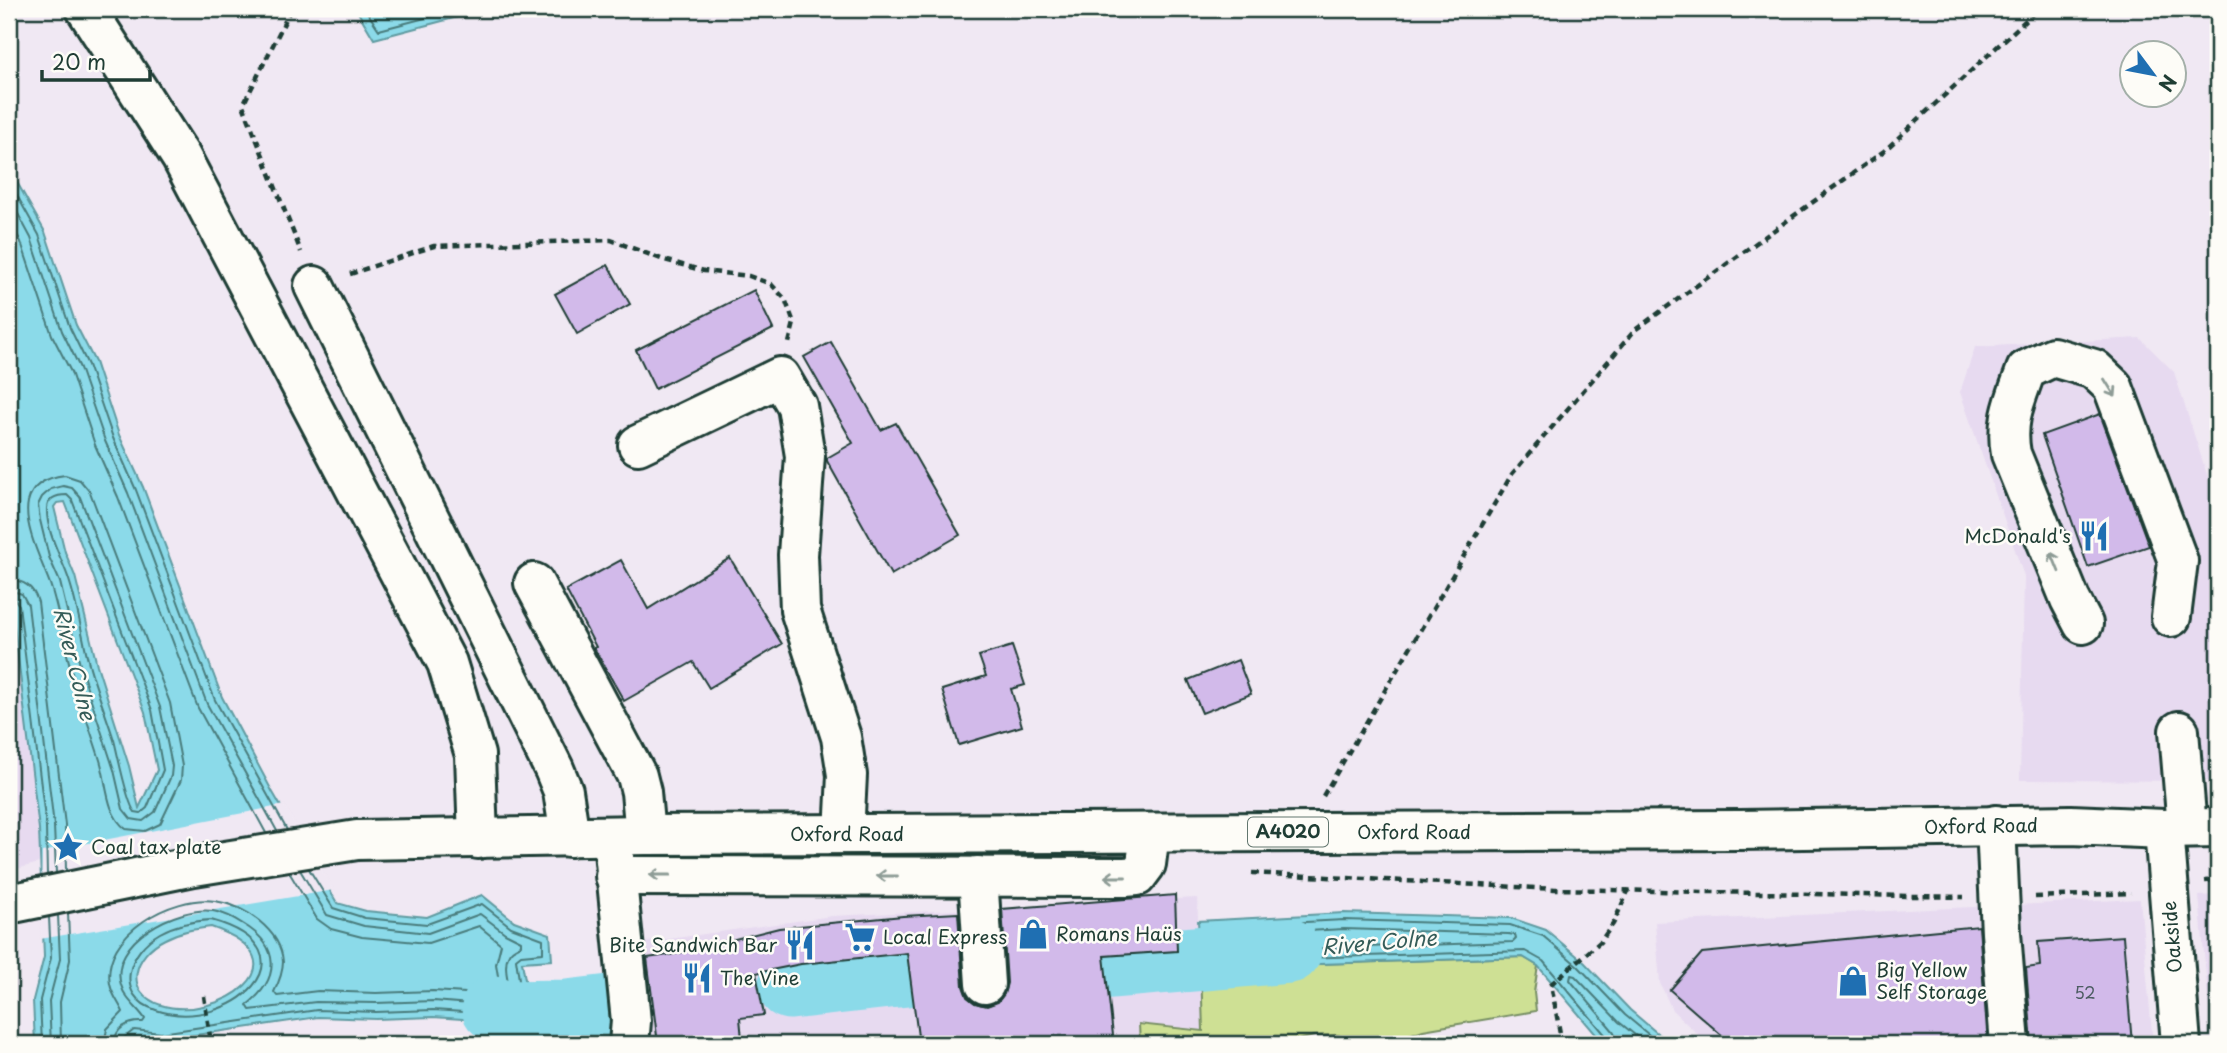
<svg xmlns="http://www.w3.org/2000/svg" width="2227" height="1053" viewBox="0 0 2227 1053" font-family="'Playpen Sans',sans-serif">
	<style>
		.built { fill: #e7daf0 }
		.green { fill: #cee094; stroke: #768e64; stroke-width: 2 }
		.water { fill: #8bdae9; stroke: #609ba1; stroke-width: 2; fill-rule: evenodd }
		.pier { fill: #f0e8f3 }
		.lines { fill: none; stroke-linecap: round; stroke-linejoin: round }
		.shore { stroke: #4a7c7c; stroke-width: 2 }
		.river { stroke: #8bdae9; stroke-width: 65 }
		.building { fill: #d2baea; stroke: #1f3d34; stroke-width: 2 }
		.minor-casing { stroke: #1f3d34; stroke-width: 44 }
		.major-casing { stroke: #1f3d34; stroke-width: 44 }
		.path { stroke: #1f3d34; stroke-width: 4.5; stroke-dasharray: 7 5; stroke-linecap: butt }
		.minor { stroke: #fdfcf7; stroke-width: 38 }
		.major { stroke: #fdfcf7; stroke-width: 38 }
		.oneway { stroke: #8e9c96 }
		.labels { text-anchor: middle; stroke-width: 5; stroke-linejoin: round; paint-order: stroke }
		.number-label { font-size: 16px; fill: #4c5c62 }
		.shield { fill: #fdfcf7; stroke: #62766e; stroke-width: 2 }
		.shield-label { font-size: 18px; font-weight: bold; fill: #1f3d34 }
		.poi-label { font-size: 19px; fill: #1f3d34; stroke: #fdfcf7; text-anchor: start }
		.street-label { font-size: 19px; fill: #1f3d34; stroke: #fdfcf7 }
		.water-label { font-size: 21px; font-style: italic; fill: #355c58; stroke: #fdfcf7 }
	</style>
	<rect width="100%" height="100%" fill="#f0e8f3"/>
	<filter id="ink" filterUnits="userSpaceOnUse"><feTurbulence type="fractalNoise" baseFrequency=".0143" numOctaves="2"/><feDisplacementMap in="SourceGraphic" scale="14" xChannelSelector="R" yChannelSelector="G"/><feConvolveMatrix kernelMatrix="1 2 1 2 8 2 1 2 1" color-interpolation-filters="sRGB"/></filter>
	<g filter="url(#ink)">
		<g class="built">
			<path d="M 2140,338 L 2174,372 L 2218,509 L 2218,781 L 2020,780 L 2024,576 L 1960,392 L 1975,347 Z"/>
			<path d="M 9,584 L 39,828 L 39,863 L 9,871 Z"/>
			<path d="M 2218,895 L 2218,1044 L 2212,1044 L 2199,896 Z"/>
			<path d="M 1197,898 L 1204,1032 L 1139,1025 L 1140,1044 L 649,1044 L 651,1035 L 634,944 L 832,916 Z"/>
			<path d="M 2140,899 L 2153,1044 L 1708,1044 L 1672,1010 L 1660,983 L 1655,922 Z"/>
		</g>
		<path class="green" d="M 1523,957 L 1538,966 L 1534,992 L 1536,1011 L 1423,1030 L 1385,1043 L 1371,1044 L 1337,1035 L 1314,1036 L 1281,1044 L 1140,1044 L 1139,1024 L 1203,1031 L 1201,968 Z"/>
		<g class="water">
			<path d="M 356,9 L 488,9 L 374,39 Z"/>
			<path d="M 9,168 L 45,232 L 76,325 L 95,362 L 119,435 L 143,487 L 222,697 L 272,791 L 337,903 L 366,911 L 427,917 L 482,895 L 514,921 L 550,934 L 552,960 L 522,962 L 527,991 L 578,993 L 582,1029 L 504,1040 L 477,1020 L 433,1017 L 376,1019 L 318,1017 L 161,1040 L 135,1037 L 127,1044 L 35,1044 L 33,1000 L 44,957 L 39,829 L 9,584 ZM 65,502 L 145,712 L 157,770 L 139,808 L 129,766 L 97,665 L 75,576 L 65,552 L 54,507 L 57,503 ZM 211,927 C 311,961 218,1023 161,1005 C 122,992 134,954 165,939 C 180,931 195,929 211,927 Z"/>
			<path d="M 1344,913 L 1511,918 L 1546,930 L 1583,961 L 1630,1010 L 1670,1044 L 1604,1044 L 1538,966 L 1523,957 L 1201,968 L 1198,921 Z"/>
		</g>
		<path class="pier" d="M 284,805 L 334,890 L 40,939 L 42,852 Z"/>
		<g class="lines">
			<g class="shore">
				<path d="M 365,9 L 379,30 L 460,9"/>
				<path d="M 9,181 L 39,235 L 70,328 L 88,365 L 113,438 L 136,490 L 215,700 L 287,830"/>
				<path d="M 9,197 L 31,238 L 62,331 L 80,368 L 105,441 L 128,493 L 207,704 L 277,831"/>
				<path d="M 9,219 L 21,242 L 52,335 L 71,372 L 95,445 L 118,497 L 198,708 L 266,833"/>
				<path d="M 65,475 L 80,480 L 90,492 L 170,703 L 182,766 L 181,780 L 160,824 L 145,831 L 126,829 C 106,815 107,782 100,760 C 91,731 80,702 72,673 C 63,644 60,613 50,584 C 42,562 23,526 28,502 C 32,484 48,477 65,475 Z"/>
				<path d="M 63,486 L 72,488 L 80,497 L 160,707 L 172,766 L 171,776 L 155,812 L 143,821 L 131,819 L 123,809 L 114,770 L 81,669 L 60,582 L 49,557 L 40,520 L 38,505 L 42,497 L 51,489 Z"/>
				<path d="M 67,495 L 72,500 L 152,710 L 163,770 L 147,808 L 141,813 L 135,812 C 127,804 118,755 114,740 C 106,715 96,689 89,664 C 82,636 78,607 69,580 C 62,558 46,533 47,508 C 48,497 58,495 67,495 Z"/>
				<path d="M 9,580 C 24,580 34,588 38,602 L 65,825 L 66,871"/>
				<path d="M 9,590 L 22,594 L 28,605 L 54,826 L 56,873"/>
				<path d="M 9,599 L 15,600 L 19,605 L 46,827 L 47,875"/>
				<path d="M 211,920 C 322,951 230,1035 156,1010 C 113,996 128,951 160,933 C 176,924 193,921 211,920 Z"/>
				<path d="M 1344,929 L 1508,934 L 1515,935 L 1516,939 L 1513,942 L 1219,952 L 1215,949 L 1215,939 L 1218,936 Z"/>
				<path d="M 42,1044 L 40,1000 L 51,958 L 49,917"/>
				<path d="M 51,1044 L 49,1001 L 60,959 L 58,915"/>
				<path d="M 61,1044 L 60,1002 L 70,960 L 68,913"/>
				<path d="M 104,1044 L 107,1029 L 123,1012 C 119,1003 112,995 110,984 C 101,934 172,895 215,901 C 244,905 281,930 283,962 C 283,973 279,982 274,992 L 277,996 L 318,991 L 376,993 L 433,991 L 482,994 L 497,1002 L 502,1000 L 496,964 L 501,944 L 479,926 L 428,943 L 362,937 L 331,929 L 317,919 L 289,872"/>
				<path d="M 114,1044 C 115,1028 128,1021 143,1022 L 145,1019 C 138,1008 125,1000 121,985 C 108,941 178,906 213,911 C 224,913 234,918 243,924 C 280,946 281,978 247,1005 L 250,1010 L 316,1002 L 376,1003 L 434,1001 L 482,1005 L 509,1023 L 564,1014 L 562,1009 C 550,1009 528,1012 518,1004 C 509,996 503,966 508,956 C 510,950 515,948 521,945 L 521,941 L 505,933 L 480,914 L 428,933 L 364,926 L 327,915 L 300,870"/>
				<path d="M 123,1044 L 125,1037 L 134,1030 L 161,1033 L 317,1010 L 376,1012 L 433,1010 L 479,1013 L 507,1032 L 574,1022 L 570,1000 L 528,999 L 521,993 L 516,959 L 521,955 L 543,953 L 543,939 L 511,927 L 482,904 L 427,924 L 365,918 L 333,908 L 309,869"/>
				<path d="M 1609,1044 L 1607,1037 L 1543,961 L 1525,951 L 1210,961 L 1207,958 L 1206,930 L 1209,927 L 1344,920 L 1510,925 L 1543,936 L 1578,966 L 1625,1015 L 1660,1044"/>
				<path d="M 1618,1044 L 1614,1032 L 1570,980 L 1571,975 L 1575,976 L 1619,1022 L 1646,1044"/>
			</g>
			<g class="river">
				<path d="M 1075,969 L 1289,951"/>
				<path d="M 790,987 L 907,974"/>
				<path d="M 494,1008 L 503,1013 L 567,1012 L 610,1007"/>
			</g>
		</g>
		<g class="building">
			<path d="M 608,265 L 630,304 L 577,334 L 555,294 Z"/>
			<path d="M 754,290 L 773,329 L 655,389 L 636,350 Z"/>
			<path d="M 831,342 L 881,430 L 896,423 L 960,535 L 891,575 L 827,461 L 827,458 L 853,443 L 804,357 Z"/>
			<path d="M 2100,414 L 2149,546 L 2088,567 L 2042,435 Z"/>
			<path d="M 730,558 L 782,644 L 709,688 L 693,662 L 624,701 L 594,648 L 596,647 L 566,590 L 621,560 L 648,609 Z"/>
			<path d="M 1012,646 L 1025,685 L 1011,689 L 1022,726 L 959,745 L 942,690 L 986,676 L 979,656 Z"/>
			<path d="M 1238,660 L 1251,694 L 1202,713 L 1188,680 Z"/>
			<path d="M 1175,895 L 1177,951 L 1104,956 L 1114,1044 L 919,1044 L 907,953 L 801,964 L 756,973 L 764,1015 L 740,1018 L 742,1039 L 727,1041 L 727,1044 L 658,1044 L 647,958 L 675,954 L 779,928 L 903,916 L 958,913 L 963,986 L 967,997 L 975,1003 L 987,1006 L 998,1002 L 1004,994 L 1007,983 L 1002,909 Z"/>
			<path d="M 1979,926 L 1988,1044 L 1732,1044 L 1670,990 L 1702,953 Z"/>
			<path d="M 2123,936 L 2132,1044 L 2032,1044 L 2026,968 L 2040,966 L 2038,942 Z"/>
		</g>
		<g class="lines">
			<g class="minor-casing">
				<g id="minor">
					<path d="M 86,9 L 181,157 L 447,663 L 475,755 L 478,839"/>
					<path d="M 314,286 L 554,769 L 563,791 L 570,837"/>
					<path d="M 638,445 L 780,377 L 797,406 L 805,456 L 798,555 L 800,610 L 841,737 L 847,775 L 844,834"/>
					<path d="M 534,583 L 637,776 L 641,792 L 645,835"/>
					<path d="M 2083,624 L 2070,599 L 2011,454 C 2005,421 2015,401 2026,370 L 2053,357 L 2094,369 L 2113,387 L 2178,561 L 2171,617"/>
					<path d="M 2179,731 L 2187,828"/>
					<path d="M 1996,825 L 2001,933 L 2010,1044"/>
					<path d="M 2164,829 L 2181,1044"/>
					<path d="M 614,851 L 631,1021 L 629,1044"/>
					<path d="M 615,876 L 1125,877 L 1137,876 L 1146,864 L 1150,833"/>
					<path d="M 978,876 L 985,984"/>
				</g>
			</g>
			<g class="major-casing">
				<path id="major" d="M 9,904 L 194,866 L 357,840 L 645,835 L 1740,830 L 2071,825 L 2164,829 L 2218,828"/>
			</g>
			<g class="path">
				<path d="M 291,9 L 243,105 L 301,252"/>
				<path d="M 350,274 L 434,246 L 611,240 L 661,259 L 704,271 L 749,276 L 771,284 L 785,299 L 794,323 L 789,343"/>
				<path d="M 1323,796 L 1512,474 L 1635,330 L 1884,151 L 2038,9"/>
				<path d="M 1252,873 L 1555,889 L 1964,897"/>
				<path d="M 2205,881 L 2218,880"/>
				<path d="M 2035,897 L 2131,893"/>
				<path d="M 204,996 L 211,1043"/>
				<path d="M 1562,1044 L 1551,984 L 1600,942 L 1613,924 L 1629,889"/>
			</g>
			<use href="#minor" class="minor"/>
			<use href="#major" class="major"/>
		</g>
		<defs><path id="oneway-shaft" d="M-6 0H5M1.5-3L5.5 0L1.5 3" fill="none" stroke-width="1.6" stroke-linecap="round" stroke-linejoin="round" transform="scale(1.75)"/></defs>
		<g class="oneway">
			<use href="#oneway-shaft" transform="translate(2110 388) rotate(58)"/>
			<use href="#oneway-shaft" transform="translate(2055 562) rotate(-112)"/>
			<use href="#oneway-shaft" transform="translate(660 875) rotate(180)"/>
			<use href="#oneway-shaft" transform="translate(887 876) rotate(-180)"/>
			<use href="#oneway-shaft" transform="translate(1115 877) rotate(180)"/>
		</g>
	</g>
	<defs>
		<g id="restaurant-bare" transform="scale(2.415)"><path d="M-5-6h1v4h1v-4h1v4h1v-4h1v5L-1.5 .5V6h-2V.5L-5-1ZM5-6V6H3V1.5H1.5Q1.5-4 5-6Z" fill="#1f6fb2" stroke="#fdfcf7" stroke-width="2.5" paint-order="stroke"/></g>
		<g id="sight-bare" transform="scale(2.415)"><path d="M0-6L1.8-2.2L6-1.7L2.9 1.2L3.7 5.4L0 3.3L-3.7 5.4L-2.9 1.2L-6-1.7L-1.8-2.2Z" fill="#1f6fb2" stroke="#fdfcf7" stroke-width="2.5" paint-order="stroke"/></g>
		<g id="shop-bare" transform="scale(2.415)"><path d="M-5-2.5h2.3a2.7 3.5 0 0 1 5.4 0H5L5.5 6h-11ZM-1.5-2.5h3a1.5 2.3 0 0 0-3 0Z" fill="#1f6fb2" stroke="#fdfcf7" stroke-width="2.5" paint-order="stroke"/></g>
		<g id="supermarket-bare" transform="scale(2.415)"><path d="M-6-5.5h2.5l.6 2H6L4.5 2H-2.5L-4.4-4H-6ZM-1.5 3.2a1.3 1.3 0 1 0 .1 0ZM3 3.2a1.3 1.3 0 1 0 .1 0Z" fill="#1f6fb2" stroke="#fdfcf7" stroke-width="2.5" paint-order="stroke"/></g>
	</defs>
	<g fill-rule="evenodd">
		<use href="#restaurant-bare" x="2094" y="536"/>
		<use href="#sight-bare" x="68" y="847"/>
		<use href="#shop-bare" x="1033" y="934"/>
		<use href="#supermarket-bare" x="860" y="937"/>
		<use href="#restaurant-bare" x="800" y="945"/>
		<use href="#restaurant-bare" x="697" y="978"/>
		<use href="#shop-bare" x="1853" y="981"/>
	</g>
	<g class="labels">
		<g class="number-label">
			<text x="2085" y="999">52</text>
		</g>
		<rect class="shield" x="1248" y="817.5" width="80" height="29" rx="5"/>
		<g class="shield-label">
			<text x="1288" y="838">A4020</text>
		</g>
		<g class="poi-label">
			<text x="2071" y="543" text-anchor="end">McDonald's</text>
			<text x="91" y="854">Coal tax plate</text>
			<text x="1056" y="941">Romans Haüs</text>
			<text x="883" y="944">Local Express</text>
			<text x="777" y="952" text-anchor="end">Bite Sandwich Bar</text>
			<text x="1876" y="977">Big Yellow<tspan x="1876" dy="22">Self Storage</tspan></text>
			<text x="720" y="985">The Vine</text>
		</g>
		<g class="street-label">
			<text transform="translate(1981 826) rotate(-1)" y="7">Oxford Road</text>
			<text x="1414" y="839">Oxford Road</text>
			<text x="847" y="841">Oxford Road</text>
			<text transform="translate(2172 937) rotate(-95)" y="7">Oakside</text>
		</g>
		<g class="water-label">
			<text transform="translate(74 664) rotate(76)" y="7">River Colne</text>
			<text transform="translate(1379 943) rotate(-5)" y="7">River Colne</text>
		</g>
	</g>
	<rect width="2227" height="1053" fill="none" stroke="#fdfcf7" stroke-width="35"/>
	<rect x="18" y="18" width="2192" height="1018" fill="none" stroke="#1f3d34" stroke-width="2.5" filter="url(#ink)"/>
	<g transform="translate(2153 74) rotate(122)"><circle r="33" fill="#fdfcf7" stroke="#a4b0a9" stroke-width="2"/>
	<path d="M0-5L12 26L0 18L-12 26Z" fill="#1f6fb2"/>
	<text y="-10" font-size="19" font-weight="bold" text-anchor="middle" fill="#1f3d34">N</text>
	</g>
	<path d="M42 70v10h108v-10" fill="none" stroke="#1f3d34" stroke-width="3.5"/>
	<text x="52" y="70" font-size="21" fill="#1f3d34" stroke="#fdfcf7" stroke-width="5" paint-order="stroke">20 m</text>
</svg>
